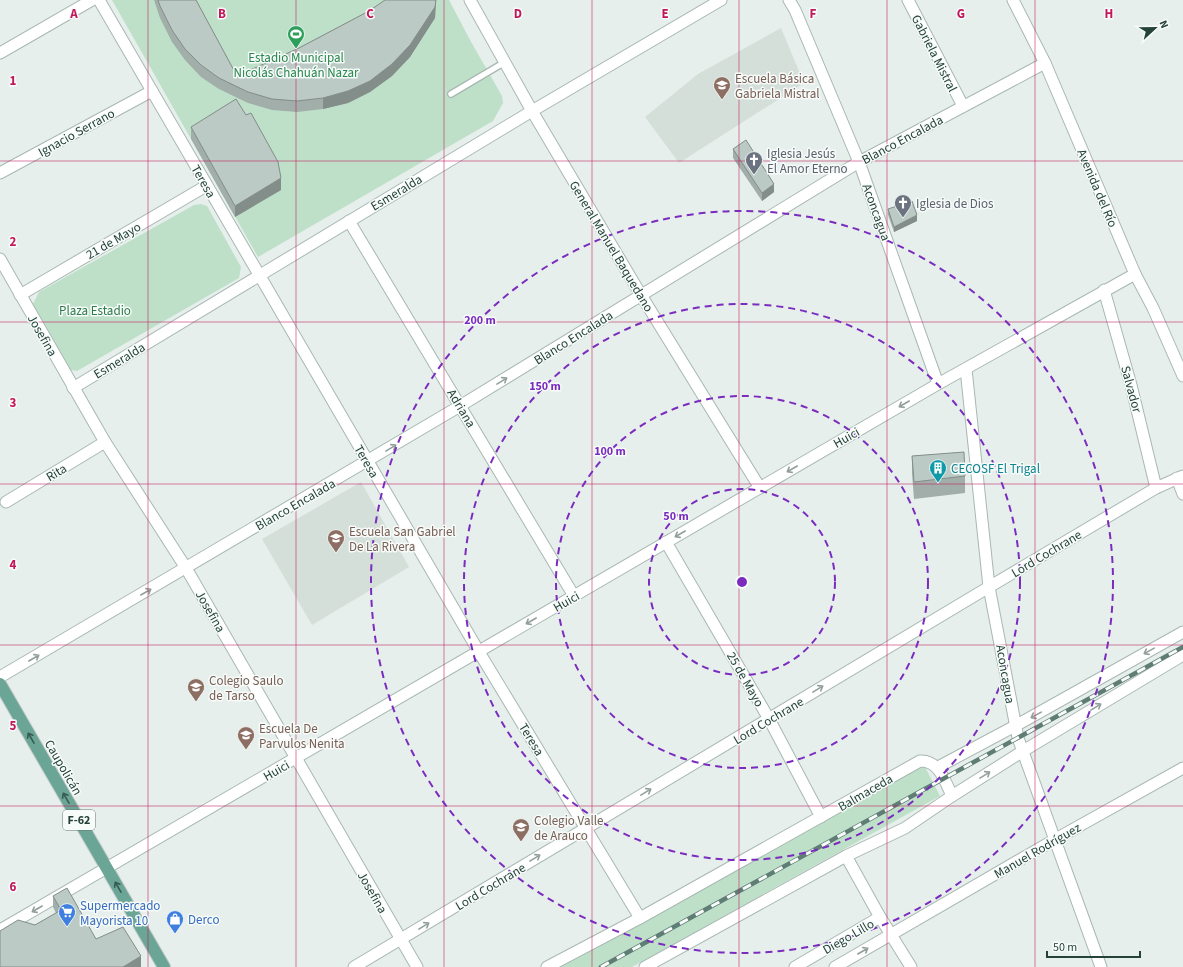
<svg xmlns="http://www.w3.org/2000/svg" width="1183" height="967" viewBox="0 0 1183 967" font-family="'Source Sans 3',sans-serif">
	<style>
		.built { fill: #d4dfda }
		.green { fill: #bfe0c8 }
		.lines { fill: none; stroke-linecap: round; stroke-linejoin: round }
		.lane-casing { stroke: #a8b8b2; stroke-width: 8 }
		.street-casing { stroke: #a8b8b2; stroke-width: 13 }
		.primary-casing { stroke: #c2cac8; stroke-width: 14 }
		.lane { stroke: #fff; stroke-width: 5.5 }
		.street { stroke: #fff; stroke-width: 11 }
		.primary { stroke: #6aa596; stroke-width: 12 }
		.rail-casing { stroke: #5f7d75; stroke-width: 4.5 }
		.rail { stroke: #f7fbf9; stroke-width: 3; stroke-dasharray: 9; stroke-linecap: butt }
		.wall { fill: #a1aea9 }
		.shaded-wall { fill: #838d89 }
		.building { fill: #bbcac4; stroke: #838d89 }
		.oneway { stroke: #92a09c }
		.oneway2 { stroke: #365b51 }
		.grid { fill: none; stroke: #c2185b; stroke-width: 1; stroke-opacity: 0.55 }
		.ring { fill: none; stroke: #7b2cbf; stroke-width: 2; stroke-dasharray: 7 5 }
		.labels { text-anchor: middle; stroke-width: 3; stroke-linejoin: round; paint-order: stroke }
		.shield { fill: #f7fbf9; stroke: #637a73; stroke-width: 1 }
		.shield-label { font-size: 12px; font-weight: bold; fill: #24423a }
		.street-label { font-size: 13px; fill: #24423a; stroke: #f7fbf9 }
		.leisure-label { font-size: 13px; fill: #27864d; stroke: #f7fbf9 }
		.education-label { font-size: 13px; fill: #785e54; stroke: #f7fbf9; text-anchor: start }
		.worship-label { font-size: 13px; fill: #5b616d; stroke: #f7fbf9; text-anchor: start }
		.park-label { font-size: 13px; fill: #2d7a4b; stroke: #f7fbf9 }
		.culture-label { font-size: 13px; fill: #0d838f; stroke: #f7fbf9; text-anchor: start }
		.shop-label { font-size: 13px; fill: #366cbe; stroke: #f7fbf9; text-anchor: start }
		.grid-label { font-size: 13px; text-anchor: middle; font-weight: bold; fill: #c2185b; stroke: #f7fbf9; stroke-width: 3; stroke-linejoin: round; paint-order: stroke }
		.centre { fill: #7b2cbf; stroke: #f7fbf9; stroke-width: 2 }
		.ring-label { font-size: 12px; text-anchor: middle; font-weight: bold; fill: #7b2cbf; stroke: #f7fbf9; stroke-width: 3; stroke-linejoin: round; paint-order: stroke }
	</style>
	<rect width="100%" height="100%" fill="#e6efeb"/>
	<g class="built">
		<path d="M 781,28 L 804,83 L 679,163 L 645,117 L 698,74 Z"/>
		<path d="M 361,482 L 409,567 L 312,625 L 262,539 Z"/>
	</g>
	<g class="green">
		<path d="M 112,0 L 449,0 L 470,40 L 502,96 L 503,103 L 493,121 L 258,257 Z"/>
		<path d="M 201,204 L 207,206 L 241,267 L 239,278 L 77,371 L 71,370 L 33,304 L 39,292 L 194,205 Z"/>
		<path d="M 924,765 L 940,796 L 632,967 L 560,967 Z"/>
	</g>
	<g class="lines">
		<g class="lane-casing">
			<path id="lane" d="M 451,94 L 505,62"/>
		</g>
		<g class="street-casing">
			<g id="street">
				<path d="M 99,0 L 479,652 L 640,918"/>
				<path d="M 470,0 L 532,111 L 641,295 L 760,488"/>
				<path d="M 789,0 L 795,10 L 859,162 L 938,384"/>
				<path d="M 908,0 L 963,106"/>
				<path d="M 1013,0 L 1045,63 L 1135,274 L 1153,308 L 1183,376"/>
				<path d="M 0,53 L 92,0"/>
				<path d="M 0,173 L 152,91"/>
				<path d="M 349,221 L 574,596"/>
				<path d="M 0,259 L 105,442 L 186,568 L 417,967"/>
				<path d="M 1104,290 L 1131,385 L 1156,488"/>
				<path d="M 20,295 L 206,186"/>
				<path d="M 966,369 L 989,587 L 1018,738 L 1101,967"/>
				<path d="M 73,388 L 532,111 L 721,0"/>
				<path d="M 1177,478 L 1183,494"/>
				<path d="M 6,502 L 105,442"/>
				<path d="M 666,542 L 769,719 L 821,817"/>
				<path d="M 0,677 L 460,406 L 859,162 L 1045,63"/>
				<path d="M 938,767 L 1015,726 L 1183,632"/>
				<path d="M 846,856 L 880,917 L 911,967"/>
				<path d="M 0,930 L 938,384 L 1135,274"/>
				<path d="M 354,967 L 989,587 L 1156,488 L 1183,476"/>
				<path d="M 547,967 L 640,918 L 920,761 C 939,760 945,781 952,796"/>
				<path d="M 645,967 L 846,856 L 905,828 L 952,796 L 1023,751 L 1183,655"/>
				<path d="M 795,967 L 880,917"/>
				<path d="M 835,967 L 1054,840 L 1183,768"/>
			</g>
		</g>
		<g class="primary-casing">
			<path id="primary" d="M 0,684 L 164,967"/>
		</g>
		<use href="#lane" class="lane"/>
		<use href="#street" class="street"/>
		<use href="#primary" class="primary"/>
		<g class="rail-casing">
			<path id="rail" d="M 601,967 L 1183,647"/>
		</g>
		<use href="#rail" class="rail"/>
	</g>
	<g class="wall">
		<path d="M 154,0 L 196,0 L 237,76 L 299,48 L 369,11 L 385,0 L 436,0 L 435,18 L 410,57 L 392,76 L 370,92 L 348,103 L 323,109 L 297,112 L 272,110 L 248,103 L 219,89 L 201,77 L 185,60 L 172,42 L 160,18 Z"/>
		<path d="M 191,127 L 281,190 L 235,217 L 191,139 Z"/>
		<path d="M 733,149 L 774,192 L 762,201 L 733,158 Z"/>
		<path d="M 888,209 L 917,221 L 894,232 L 888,215 Z"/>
		<path d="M 912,456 L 965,476 L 965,493 L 914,499 L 912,473 Z"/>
		<path d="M 53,896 L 96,939 L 141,967 L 35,925 L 56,913 L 53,907 Z"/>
	</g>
	<g class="shaded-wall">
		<path d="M 436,0 L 435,18 L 410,57 L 392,76 L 370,92 L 348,103 L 323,109 L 323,98 Z"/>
		<path d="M 281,178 L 281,190 L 235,217 L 235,206 Z"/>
		<path d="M 774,184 L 774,192 L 762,201 L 762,193 Z"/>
		<path d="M 917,215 L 917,221 L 894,232 L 894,227 Z"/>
		<path d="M 141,956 L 141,967 L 123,967 Z"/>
	</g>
	<g class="building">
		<path d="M 158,0 L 196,0 L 237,76 L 299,48 L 369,11 L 385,0 L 436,0 L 435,7 L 410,45 L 392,64 L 370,81 L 348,91 L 323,98 L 297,101 L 272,99 L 248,92 L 219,78 L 201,65 L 185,49 L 172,30 L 160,6 Z"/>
		<path d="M 236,99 L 246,115 L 251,113 L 278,162 L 281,178 L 235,206 L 191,127 Z"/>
		<path d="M 746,140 L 774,184 L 762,193 L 733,149 Z"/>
		<path d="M 912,201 L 917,215 L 894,227 L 888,209 Z"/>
		<path d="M 964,452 L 965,476 L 914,482 L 912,456 Z"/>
		<path d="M 67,888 L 96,939 L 123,927 L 141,956 L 123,967 L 0,967 L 0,931 L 18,920 L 35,925 L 61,910 L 53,896 Z"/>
	</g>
	<defs><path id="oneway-shaft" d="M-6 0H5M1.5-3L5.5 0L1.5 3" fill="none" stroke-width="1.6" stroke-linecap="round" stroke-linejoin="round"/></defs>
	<g class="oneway">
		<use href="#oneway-shaft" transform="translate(502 381) rotate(-32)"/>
		<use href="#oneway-shaft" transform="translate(904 404) rotate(150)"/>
		<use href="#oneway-shaft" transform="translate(391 448) rotate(-31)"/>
		<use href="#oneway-shaft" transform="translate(792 469) rotate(150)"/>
		<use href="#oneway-shaft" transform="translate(680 534) rotate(150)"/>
		<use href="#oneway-shaft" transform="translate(146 592) rotate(-30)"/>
		<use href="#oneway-shaft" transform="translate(531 621) rotate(150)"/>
		<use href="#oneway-shaft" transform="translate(1149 651) rotate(151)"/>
		<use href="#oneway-shaft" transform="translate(34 658) rotate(-30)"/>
		<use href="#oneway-shaft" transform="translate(818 689) rotate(-31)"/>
		<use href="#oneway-shaft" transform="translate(1096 707) rotate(-31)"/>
		<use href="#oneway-shaft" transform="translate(1036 715) rotate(151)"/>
		<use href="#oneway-shaft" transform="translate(985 775) rotate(-32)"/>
		<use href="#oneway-shaft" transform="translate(646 792) rotate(-31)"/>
		<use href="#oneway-shaft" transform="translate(535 858) rotate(-31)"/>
		<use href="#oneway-shaft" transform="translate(37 909) rotate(150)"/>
		<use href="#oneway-shaft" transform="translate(424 926) rotate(-31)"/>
		<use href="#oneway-shaft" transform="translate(863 951) rotate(-30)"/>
	</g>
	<g class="oneway2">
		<use href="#oneway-shaft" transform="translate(31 738) rotate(-120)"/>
		<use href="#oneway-shaft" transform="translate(66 798) rotate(-120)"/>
		<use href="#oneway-shaft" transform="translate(118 887) rotate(-120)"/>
	</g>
	<path class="grid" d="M 148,0 L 148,967M 296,0 L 296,967M 444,0 L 444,967M 592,0 L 592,967M 739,0 L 739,967M 887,0 L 887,967M 1035,0 L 1035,967M 0,161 L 1183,161M 0,322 L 1183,322M 0,484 L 1183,484M 0,645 L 1183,645M 0,806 L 1183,806"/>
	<g class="ring">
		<circle cx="742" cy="582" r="93"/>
		<circle cx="742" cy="582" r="186"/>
		<circle cx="742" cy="582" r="278"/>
		<circle cx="742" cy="582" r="371"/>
	</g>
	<defs>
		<g id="stadium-pin" transform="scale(0.9)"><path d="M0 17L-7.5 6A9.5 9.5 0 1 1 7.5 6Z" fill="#2e9e5b" stroke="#f7fbf9"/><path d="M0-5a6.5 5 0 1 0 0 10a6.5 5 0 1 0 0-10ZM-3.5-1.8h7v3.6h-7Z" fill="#fff"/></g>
		<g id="school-pin" transform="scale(0.9)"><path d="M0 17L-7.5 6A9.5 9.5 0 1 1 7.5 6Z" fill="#8d6e63" stroke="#f7fbf9"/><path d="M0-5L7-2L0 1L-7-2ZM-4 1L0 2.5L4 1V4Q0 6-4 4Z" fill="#fff"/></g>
		<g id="church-pin" transform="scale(0.9)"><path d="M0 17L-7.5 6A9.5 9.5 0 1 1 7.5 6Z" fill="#6b7280" stroke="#f7fbf9"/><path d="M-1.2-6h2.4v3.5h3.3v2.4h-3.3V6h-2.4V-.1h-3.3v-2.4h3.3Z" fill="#fff"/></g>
		<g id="building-pin" transform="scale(0.9)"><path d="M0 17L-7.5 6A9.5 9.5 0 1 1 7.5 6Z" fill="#0f9aa8" stroke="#f7fbf9"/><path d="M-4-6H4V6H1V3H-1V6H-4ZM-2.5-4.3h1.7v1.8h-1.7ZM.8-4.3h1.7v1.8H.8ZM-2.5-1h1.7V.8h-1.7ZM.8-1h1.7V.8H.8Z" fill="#fff"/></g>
		<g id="supermarket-pin" transform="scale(0.9)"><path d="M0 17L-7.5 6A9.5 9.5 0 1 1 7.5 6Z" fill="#3f7fe0" stroke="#f7fbf9"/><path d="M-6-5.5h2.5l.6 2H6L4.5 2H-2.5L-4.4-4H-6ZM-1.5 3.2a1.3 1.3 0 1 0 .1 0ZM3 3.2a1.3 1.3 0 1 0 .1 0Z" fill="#fff"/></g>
		<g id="shop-pin" transform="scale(0.9)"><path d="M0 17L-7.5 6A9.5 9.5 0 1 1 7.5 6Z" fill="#3f7fe0" stroke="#f7fbf9"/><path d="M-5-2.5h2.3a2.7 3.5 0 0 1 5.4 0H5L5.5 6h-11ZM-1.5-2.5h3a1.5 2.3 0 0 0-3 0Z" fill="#fff"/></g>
	</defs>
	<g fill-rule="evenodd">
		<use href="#stadium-pin" x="296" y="34"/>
		<use href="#school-pin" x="722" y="85"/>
		<use href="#church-pin" x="754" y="160"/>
		<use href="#church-pin" x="903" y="203"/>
		<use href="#building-pin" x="938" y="468"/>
		<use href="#school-pin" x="336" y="538"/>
		<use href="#school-pin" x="196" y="687"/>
		<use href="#school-pin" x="246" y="735"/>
		<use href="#school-pin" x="521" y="827"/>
		<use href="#supermarket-pin" x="67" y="912"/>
		<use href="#shop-pin" x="175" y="919"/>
	</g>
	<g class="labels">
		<rect class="shield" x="63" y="810" width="32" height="20" rx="3"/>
		<g class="shield-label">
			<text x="79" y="824">F-62</text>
		</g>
		<g class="street-label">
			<text transform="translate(935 53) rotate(63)" y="5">Gabriela Mistral</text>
			<text transform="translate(76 132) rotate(-29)" y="5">Ignacio Serrano</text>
			<text transform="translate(902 139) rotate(-28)" y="5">Blanco Encalada</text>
			<text transform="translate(204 181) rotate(60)" y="5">Teresa</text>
			<text transform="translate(1098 188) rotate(67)" y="5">Avenida del Río</text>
			<text transform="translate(396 192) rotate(-31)" y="5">Esmeralda</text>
			<text transform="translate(877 212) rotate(70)" y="5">Aconcagua</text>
			<text transform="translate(113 240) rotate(-30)" y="5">21 de Mayo</text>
			<text transform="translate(612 246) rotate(59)" y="5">General Manuel Baquedano</text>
			<text transform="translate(43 335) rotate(60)" y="5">Josefina</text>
			<text transform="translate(573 337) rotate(-32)" y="5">Blanco Encalada</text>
			<text transform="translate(119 360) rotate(-31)" y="5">Esmeralda</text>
			<text transform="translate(1132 389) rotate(75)" y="5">Salvador</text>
			<text transform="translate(462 408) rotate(59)" y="5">Adriana</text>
			<text transform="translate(846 437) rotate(-30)" y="5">Huici</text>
			<text transform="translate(367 461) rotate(60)" y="5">Teresa</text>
			<text transform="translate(56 472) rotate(-31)" y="5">Rita</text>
			<text transform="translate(295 504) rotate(-30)" y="5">Blanco Encalada</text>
			<text transform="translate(1046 553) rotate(-31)" y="5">Lord Cochrane</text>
			<text transform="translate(566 601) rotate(-30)" y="5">Huici</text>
			<text transform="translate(211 611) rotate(60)" y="5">Josefina</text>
			<text transform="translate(1006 674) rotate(80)" y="5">Aconcagua</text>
			<text transform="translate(746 679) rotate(60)" y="5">25 de Mayo</text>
			<text transform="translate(768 720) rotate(-31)" y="5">Lord Cochrane</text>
			<text transform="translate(532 739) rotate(59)" y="5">Teresa</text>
			<text transform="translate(64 767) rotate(60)" y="5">Caupolicán</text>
			<text transform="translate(276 770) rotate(-30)" y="5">Huici</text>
			<text transform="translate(865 792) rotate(-30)" y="5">Balmaceda</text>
			<text transform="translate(1037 850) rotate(-30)" y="5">Manuel Rodríguez</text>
			<text transform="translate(490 886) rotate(-31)" y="5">Lord Cochrane</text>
			<text transform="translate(373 892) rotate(60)" y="5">Josefina</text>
			<text transform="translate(848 936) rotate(-30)" y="5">Diego Lillo</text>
		</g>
		<g class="leisure-label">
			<text x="296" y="62">Estadio Municipal<tspan x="296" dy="15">Nicolás Chahuán Nazar</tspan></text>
		</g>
		<g class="education-label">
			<text x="735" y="83">Escuela Básica<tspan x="735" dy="15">Gabriela Mistral</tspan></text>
			<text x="349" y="536">Escuela San Gabriel<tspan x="349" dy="15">De La Rivera</tspan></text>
			<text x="209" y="685">Colegio Saulo<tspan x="209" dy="15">de Tarso</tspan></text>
			<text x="259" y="733">Escuela De<tspan x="259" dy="15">Parvulos Nenita</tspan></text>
			<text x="534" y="825">Colegio Valle<tspan x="534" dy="15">de Arauco</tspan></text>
		</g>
		<g class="worship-label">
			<text x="767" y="158">Iglesia Jesús<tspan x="767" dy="15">El Amor Eterno</tspan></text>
			<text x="916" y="208">Iglesia de Dios</text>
		</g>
		<g class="park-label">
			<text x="95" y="315">Plaza Estadio</text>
		</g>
		<g class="culture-label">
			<text x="951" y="473">CECOSF El Trigal</text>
		</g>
		<g class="shop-label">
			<text x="80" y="910">Supermercado<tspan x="80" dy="15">Mayorista 10</tspan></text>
			<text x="188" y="924">Derco</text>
		</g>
	</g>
	<g class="grid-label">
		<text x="74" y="18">A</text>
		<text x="222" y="18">B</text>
		<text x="370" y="18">C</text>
		<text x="518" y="18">D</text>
		<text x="665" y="18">E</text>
		<text x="813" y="18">F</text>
		<text x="961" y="18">G</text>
		<text x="1109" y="18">H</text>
		<text x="13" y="85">1</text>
		<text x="13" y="246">2</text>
		<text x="13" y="407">3</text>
		<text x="13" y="569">4</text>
		<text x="13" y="730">5</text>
		<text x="13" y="891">6</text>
	</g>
	<circle cx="742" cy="582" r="6" class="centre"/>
	<g class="ring-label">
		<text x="480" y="324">200 m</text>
		<text x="545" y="390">150 m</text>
		<text x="610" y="455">100 m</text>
		<text x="676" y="520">50 m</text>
	</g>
	<g transform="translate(1155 28) rotate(68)" stroke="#f7fbf9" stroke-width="3" paint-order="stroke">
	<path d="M0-3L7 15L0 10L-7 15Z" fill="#24423a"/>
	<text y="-6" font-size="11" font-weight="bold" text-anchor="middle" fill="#24423a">N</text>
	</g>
	<path d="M1047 951v6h93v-6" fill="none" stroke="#24423a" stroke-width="2"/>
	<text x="1053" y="951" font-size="12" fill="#24423a" stroke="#f7fbf9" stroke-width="3" paint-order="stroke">50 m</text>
</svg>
